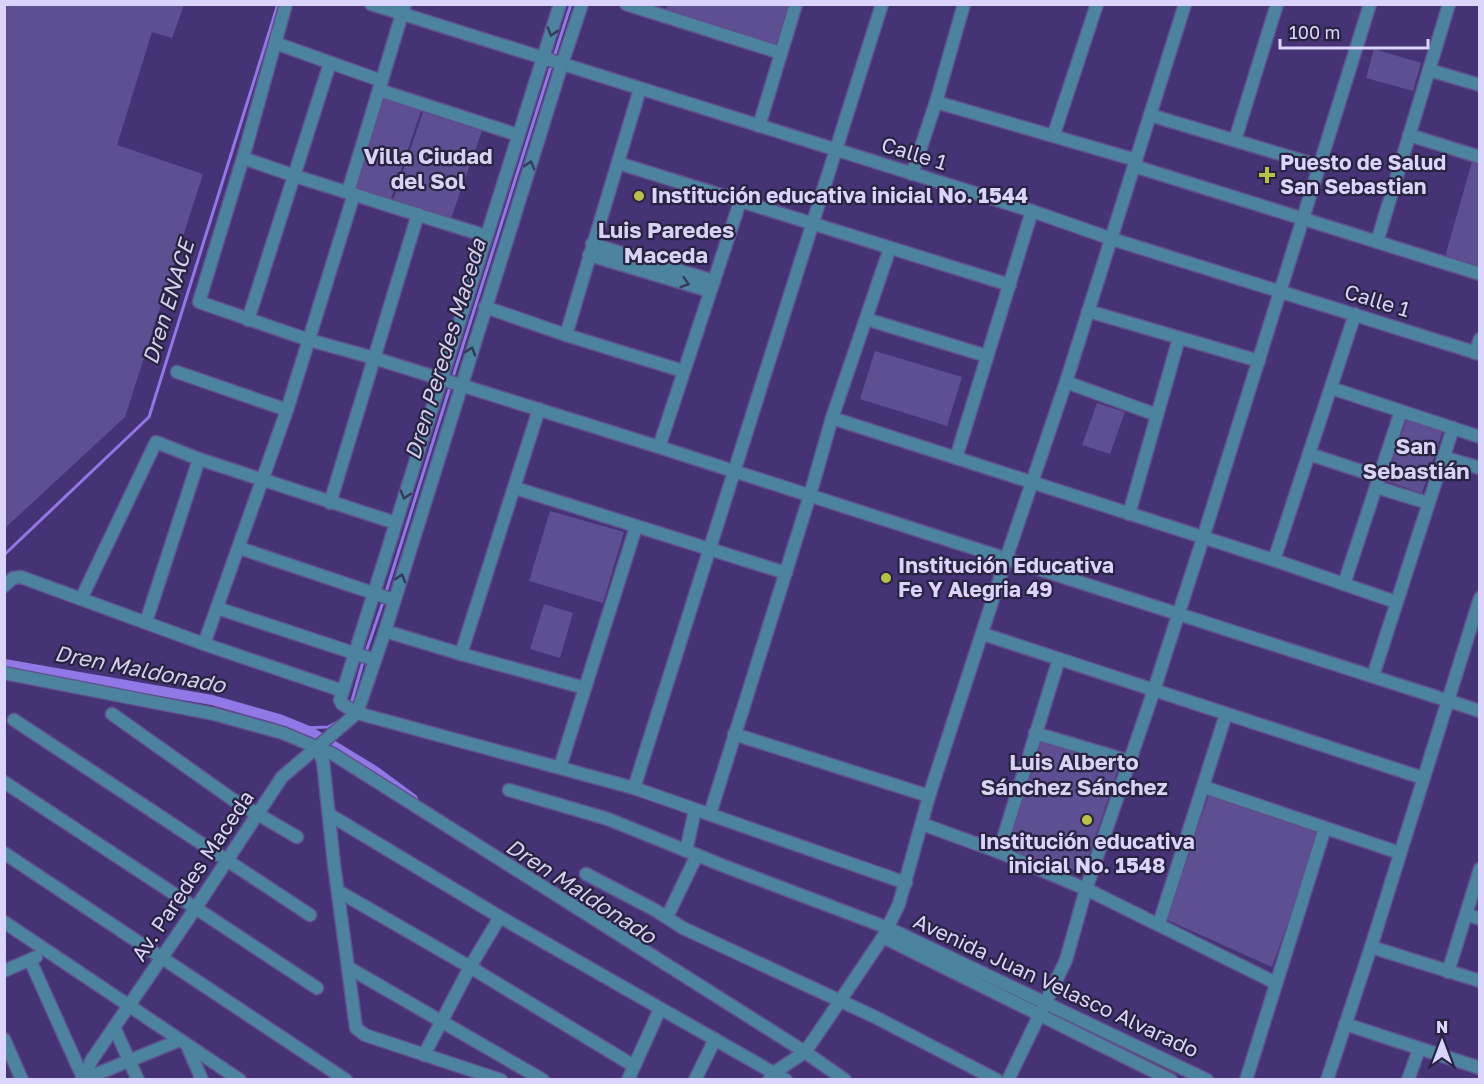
<svg xmlns="http://www.w3.org/2000/svg" width="1484" height="1084" viewBox="0 0 1484 1084" font-family="'Golos Text',sans-serif">
	<style>
		.green { fill: #5e4e92 }
		.lines { fill: none; stroke-linecap: round; stroke-linejoin: round }
		.stream { stroke: #9277e6; stroke-width: 3 }
		.canal { stroke: #9277e6; stroke-width: 10 }
		.minor-casing { stroke: #60508e; stroke-width: 15 }
		.minor { stroke: #4c839f; stroke-width: 12 }
		.oneway { stroke: #323b58 }
		.poi-dot { fill: #b9c046; stroke: #292341; stroke-width: 2 }
		.labels { text-anchor: middle; stroke-width: 4.5; stroke-linejoin: round; paint-order: stroke }
		.street-label { font-size: 21px; fill: #dbd4fc; stroke: #292341 }
		.poi-label { font-size: 21px; font-weight: bold; fill: #dbd4fc; stroke: #292341; text-anchor: start }
		.neighbourhood-label { font-size: 22px; font-weight: bold; fill: #d8d3f3; stroke: #292341 }
		.water-label { font-size: 22px; font-style: italic; fill: #d4d0ec; stroke: #292341 }
	</style>
	<rect width="100%" height="100%" fill="#453376"/>
	<g class="green">
		<path d="M 5,4 L 184,5 L 172,38 L 152,32 L 117,145 L 203,174 L 125,417 L 5,528 Z"/>
		<path d="M 668,5 L 793,5 L 779,47 L 665,12 Z"/>
		<path d="M 1374,49 L 1421,63 L 1413,91 L 1366,78 Z"/>
		<path d="M 386,97 L 422,108 L 391,199 L 353,188 L 381,100 Z"/>
		<path d="M 423,112 L 482,131 L 450,221 L 393,200 Z"/>
		<path d="M 1473,158 L 1479,160 L 1479,268 L 1445,257 Z"/>
		<path d="M 875,351 L 962,377 L 947,426 L 860,399 Z"/>
		<path d="M 1097,403 L 1125,412 L 1110,454 L 1082,445 Z"/>
		<path d="M 1407,418 L 1443,430 L 1422,493 L 1386,481 Z"/>
		<path d="M 550,511 L 624,532 L 603,603 L 529,581 Z"/>
		<path d="M 544,604 L 573,613 L 560,658 L 530,649 Z"/>
		<path d="M 1042,739 L 1120,764 L 1083,873 L 1008,850 L 1006,845 L 1039,742 Z"/>
		<path d="M 1209,795 L 1320,830 L 1272,967 L 1165,919 Z"/>
	</g>
	<g class="lines">
		<g class="stream">
			<path d="M 554,57 L 571,4"/>
			<path d="M 452,380 L 552,63"/>
			<path d="M 4,555 L 149,417 L 278,4"/>
			<path d="M 386,592 L 450,387"/>
			<path d="M 366,652 L 384,599"/>
			<path d="M 351,704 L 364,658"/>
			<path d="M 301,728 L 328,727 L 339,721"/>
		</g>
		<path class="canal" d="M 4,664 L 212,700 L 279,719 L 311,732 L 375,771 L 413,799"/>
		<g class="minor-casing">
			<g id="minor">
				<path d="M 286,4 L 243,158 L 199,302 L 309,340 L 374,358 L 659,447 L 1480,711"/>
				<path d="M 371,4 L 1032,211 L 1112,239 L 1480,354"/>
				<path d="M 560,4 L 343,691 L 340,700 L 342,704 L 357,713 L 634,788 L 906,883"/>
				<path d="M 626,4 L 781,53"/>
				<path d="M 275,43 L 382,81"/>
				<path d="M 1429,70 L 1480,85"/>
				<path d="M 379,90 L 518,135"/>
				<path d="M 936,102 L 1136,160"/>
				<path d="M 1150,115 L 1320,166"/>
				<path d="M 759,126 L 796,4"/>
				<path d="M 1054,134 L 1097,4"/>
				<path d="M 1409,135 L 1480,157"/>
				<path d="M 1235,140 L 1277,4"/>
				<path d="M 243,158 L 295,176 L 486,236"/>
				<path d="M 618,163 L 1010,285"/>
				<path d="M 1134,166 L 1480,274"/>
				<path d="M 912,174 L 936,102 L 964,4"/>
				<path d="M 348,192 L 405,4"/>
				<path d="M 1377,242 L 1449,4"/>
				<path d="M 592,244 L 714,281"/>
				<path d="M 589,255 L 710,291"/>
				<path d="M 485,307 L 566,335 L 683,371"/>
				<path d="M 1088,311 L 1259,361"/>
				<path d="M 866,319 L 987,356"/>
				<path d="M 248,320 L 330,63"/>
				<path d="M 566,335 L 640,89"/>
				<path d="M 1475,353 L 1480,339"/>
				<path d="M 177,372 L 287,410"/>
				<path d="M 1066,382 L 1157,415"/>
				<path d="M 1331,388 L 1480,437"/>
				<path d="M 832,418 L 1274,560 L 1396,602"/>
				<path d="M 659,447 L 740,202"/>
				<path d="M 1309,454 L 1379,477"/>
				<path d="M 1443,457 L 1480,468"/>
				<path d="M 956,458 L 1032,211"/>
				<path d="M 1376,487 L 1428,503"/>
				<path d="M 515,488 L 786,573"/>
				<path d="M 330,503 L 418,214"/>
				<path d="M 1129,514 L 1179,338"/>
				<path d="M 239,548 L 394,600"/>
				<path d="M 1274,560 L 1355,314"/>
				<path d="M 1344,584 L 1401,411"/>
				<path d="M 4,586 L 13,578 L 21,577 L 204,644 L 343,691"/>
				<path d="M 81,599 L 156,442 L 199,459 L 396,523"/>
				<path d="M 217,608 L 375,660"/>
				<path d="M 146,622 L 199,459"/>
				<path d="M 385,631 L 461,654 L 585,688"/>
				<path d="M 983,634 L 1423,778"/>
				<path d="M 204,644 L 287,410 L 354,194"/>
				<path d="M 461,654 L 539,409"/>
				<path d="M 4,673 L 214,714 L 283,733 L 333,754 L 805,1052 L 845,1080"/>
				<path d="M 1373,676 L 1453,428"/>
				<path d="M 357,713 L 385,631 L 562,64 L 582,4"/>
				<path d="M 112,714 L 232,799 L 297,837"/>
				<path d="M 14,720 L 310,915"/>
				<path d="M 1035,733 L 1129,761"/>
				<path d="M 734,734 L 929,796"/>
				<path d="M 317,748 L 323,761 L 334,864 L 356,1028 L 365,1035 L 501,1080"/>
				<path d="M 560,767 L 636,527"/>
				<path d="M 4,782 L 317,988"/>
				<path d="M 1204,787 L 1400,853"/>
				<path d="M 634,788 L 882,4"/>
				<path d="M 509,790 L 608,819 L 724,866 L 888,928 L 1207,1080"/>
				<path d="M 710,814 L 810,495 L 832,418 L 890,248"/>
				<path d="M 330,815 L 500,917 L 786,1080"/>
				<path d="M 922,824 L 999,852 L 1086,889 L 1276,983"/>
				<path d="M 686,851 L 695,810"/>
				<path d="M 999,852 L 1059,659"/>
				<path d="M 4,853 L 346,1080"/>
				<path d="M 586,874 L 655,910 L 683,928 L 875,1017 L 997,1080"/>
				<path d="M 338,891 L 470,967 L 634,1066"/>
				<path d="M 1466,914 L 1480,919"/>
				<path d="M 667,917 L 697,855"/>
				<path d="M 4,922 L 240,1080"/>
				<path d="M 1159,924 L 1226,714"/>
				<path d="M 883,937 L 1171,1080"/>
				<path d="M 1371,947 L 1480,981"/>
				<path d="M 30,960 L 84,1080"/>
				<path d="M 349,968 L 543,1080"/>
				<path d="M 4,971 L 36,957"/>
				<path d="M 1448,972 L 1480,869"/>
				<path d="M 1345,1024 L 1480,1068"/>
				<path d="M 114,1027 L 138,1080"/>
				<path d="M 4,1039 L 22,1080"/>
				<path d="M 187,1045 L 202,1080"/>
				<path d="M 424,1055 L 470,967 L 500,917"/>
				<path d="M 84,1079 L 91,1061 L 195,909 L 282,777 L 357,713"/>
				<path d="M 82,1080 L 180,1040"/>
				<path d="M 628,1080 L 660,1009"/>
				<path d="M 695,1080 L 715,1039"/>
				<path d="M 769,1080 L 775,1072 L 805,1052 L 823,1026 L 883,937 L 899,904 L 929,796 L 1006,559 L 1066,382 L 1185,4"/>
				<path d="M 1008,1080 L 1066,960 L 1086,889 L 1154,690 L 1203,538 L 1370,4"/>
				<path d="M 1246,1080 L 1325,828"/>
				<path d="M 1327,1080 L 1371,947 L 1480,598"/>
				<path d="M 1408,1080 L 1419,1049"/>
			</g>
		</g>
		<use href="#minor" class="minor"/>
	</g>
	<defs><path id="oneway-chevron" d="M-2-3.5L2.5 0L-2 3.5" fill="none" stroke-width="1.6" stroke-linecap="round" stroke-linejoin="round" transform="scale(1.5)"/></defs>
	<g class="oneway">
		<use href="#oneway-chevron" transform="translate(552 32) rotate(107)"/>
		<use href="#oneway-chevron" transform="translate(530 165) rotate(-73)"/>
		<use href="#oneway-chevron" transform="translate(685 283) rotate(17)"/>
		<use href="#oneway-chevron" transform="translate(471 351) rotate(-72)"/>
		<use href="#oneway-chevron" transform="translate(405 495) rotate(107)"/>
		<use href="#oneway-chevron" transform="translate(401 578) rotate(-73)"/>
	</g>
	<g class="poi-dot">
		<path d="M1264 166h6v6h6v6h-6v6h-6v-6h-6v-6h6z"/>
		<circle cx="639" cy="196" r="6"/>
		<circle cx="886" cy="578" r="6"/>
		<circle cx="1087" cy="820" r="6"/>
	</g>
	<g class="labels">
		<g class="street-label">
			<text transform="translate(914 154) rotate(17)" y="7">Calle 1</text>
			<text transform="translate(1377 301) rotate(17)" y="7">Calle 1</text>
			<text transform="translate(193 876) rotate(-56)" y="7">Av. Paredes Maceda</text>
			<text transform="translate(1056 986) rotate(25)" y="7">Avenida Juan Velasco Alvarado</text>
		</g>
		<g class="poi-label">
			<text x="1280" y="170">Puesto de Salud<tspan x="1280" dy="24">San Sebastian</tspan></text>
			<text x="651" y="203">Institución educativa inicial No. 1544</text>
			<text x="898" y="573">Institución Educativa<tspan x="898" dy="24">Fe Y Alegria 49</tspan></text>
			<text x="1087" y="849" text-anchor="middle">Institución educativa<tspan x="1087" dy="24">inicial No. 1548</tspan></text>
		</g>
		<g class="neighbourhood-label">
			<text x="428" y="164">Villa Ciudad<tspan x="428" dy="25">del Sol</tspan></text>
			<text x="666" y="238">Luis Paredes<tspan x="666" dy="25">Maceda</tspan></text>
			<text x="1416" y="454">San<tspan x="1416" dy="25">Sebastián</tspan></text>
			<text x="1074" y="770">Luis Alberto<tspan x="1074" dy="25">Sánchez Sánchez</tspan></text>
		</g>
		<g class="water-label">
			<text transform="translate(168 302) rotate(-73)" y="8">Dren ENACE</text>
			<text transform="translate(445 349) rotate(-73)" y="8">Dren Peredes Maceda</text>
			<text transform="translate(140 669) rotate(11)" y="8">Dren Maldonado</text>
			<text transform="translate(581 891) rotate(33)" y="8">Dren Maldonado</text>
		</g>
	</g>
	<rect width="1484" height="1084" fill="none" stroke="#dbd4fc" stroke-width="12"/>
	<g transform="translate(1442 1042)" stroke="#292341" stroke-width="4.5" paint-order="stroke">
	<path d="M0-4.5L10 22L0 15L-10 22Z" fill="#dbd4fc"/>
	<text y="-9" font-size="16" font-weight="bold" text-anchor="middle" fill="#dbd4fc">N</text>
	</g>
	<path d="M1280 39v9h148v-9" fill="none" stroke="#dbd4fc" stroke-width="3"/>
	<text x="1289" y="39" font-size="18" fill="#dbd4fc" stroke="#292341" stroke-width="4.5" paint-order="stroke">100 m</text>
</svg>
